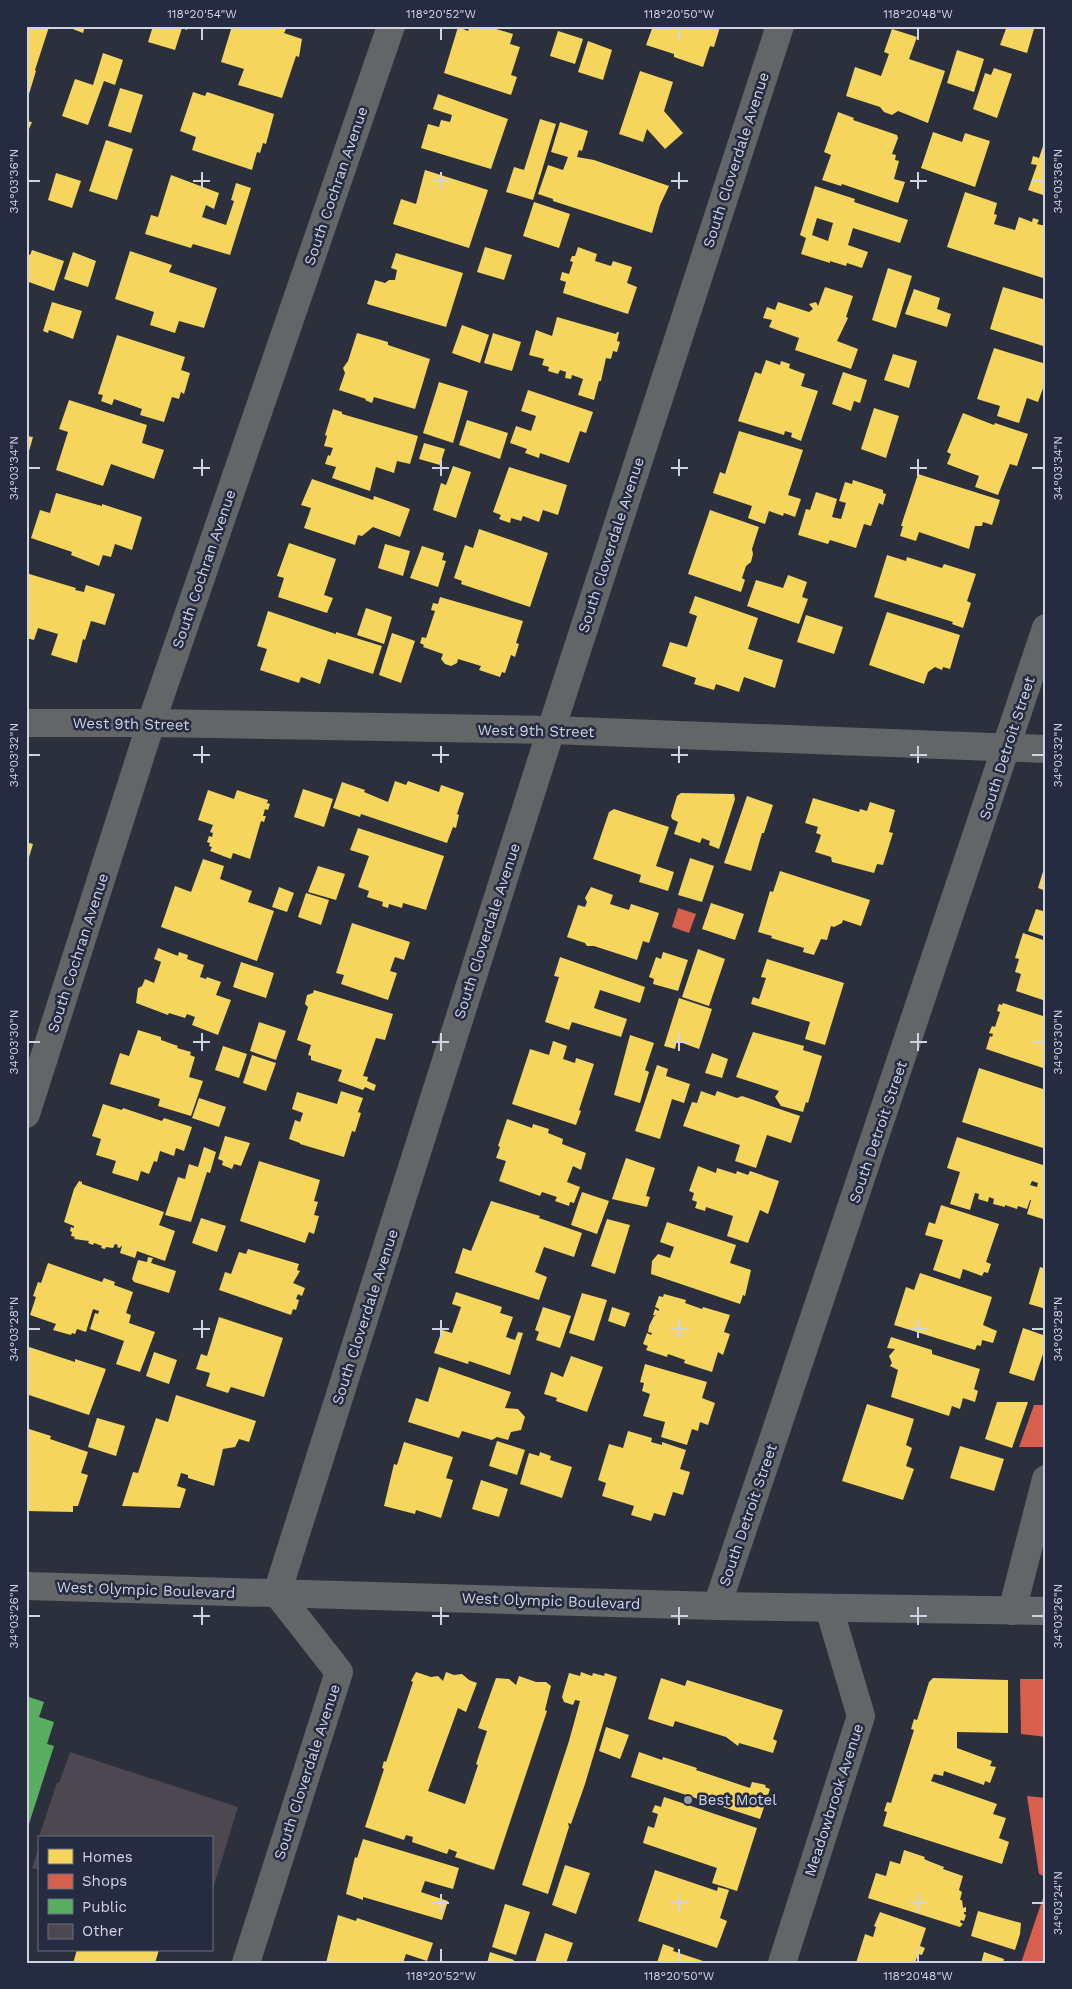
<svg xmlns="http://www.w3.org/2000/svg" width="1072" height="1989" viewBox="0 0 1072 1989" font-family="'Work Sans',sans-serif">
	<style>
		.homes { fill: #f6d55c; fill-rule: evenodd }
		.shops { fill: #d6604d }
		.public { fill: #5aae61 }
		.building { fill: #4d4750 }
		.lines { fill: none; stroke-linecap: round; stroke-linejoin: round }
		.minor { stroke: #636666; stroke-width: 28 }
		.major { stroke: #64676a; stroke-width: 28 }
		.ticks { fill: none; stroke: #ced4e2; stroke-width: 2 }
		.poi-dot { fill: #959ba8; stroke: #252c42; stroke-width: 2 }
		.labels { text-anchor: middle; stroke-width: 5; stroke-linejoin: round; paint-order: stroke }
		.street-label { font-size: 15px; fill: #ced4e2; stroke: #252c42 }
		.poi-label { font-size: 15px; fill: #ced4e2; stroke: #252c42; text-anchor: start }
		.neatline { fill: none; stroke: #ced4e2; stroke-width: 2 }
		.ticks-label { font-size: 12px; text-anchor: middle; fill: #ced4e2 }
	</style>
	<rect width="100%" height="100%" fill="#2b303c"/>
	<g class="homes">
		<path d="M 26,26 L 49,27 L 35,70 L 36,71 L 29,94 L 26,94 Z"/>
		<path d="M 65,26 L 85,26 L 83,33 Z"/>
		<path d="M 153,26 L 188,26 L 187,30 L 182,28 L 175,50 L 148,42 Z"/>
		<path d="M 232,26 L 276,26 L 286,29 L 284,33 L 302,39 L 299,57 L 296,56 L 282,98 L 238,85 L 244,69 L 221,62 Z"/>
		<path d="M 470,26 L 496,26 L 496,29 L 513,34 L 510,44 L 520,47 L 511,75 L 517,77 L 511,95 L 444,73 L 458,27 L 468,31 Z"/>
		<path d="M 653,26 L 717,26 L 720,27 L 714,47 L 710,46 L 703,67 L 674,57 L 674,54 L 646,45 Z"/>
		<path d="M 1007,26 L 1024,26 L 1034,29 L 1027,53 L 1000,45 Z"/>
		<path d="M 892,29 L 917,37 L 909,59 L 945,71 L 928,123 L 898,111 L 892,115 L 884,112 L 880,107 L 846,96 L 855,67 L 881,76 L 889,54 L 884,52 Z"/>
		<path d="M 558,31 L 583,39 L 575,64 L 550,56 Z"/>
		<path d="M 588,41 L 612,50 L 603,80 L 578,72 Z"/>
		<path d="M 957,50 L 984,59 L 974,92 L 947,83 Z"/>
		<path d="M 103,53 L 123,60 L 115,85 L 104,81 L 88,125 L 62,116 L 75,79 L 93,85 Z"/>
		<path d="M 994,68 L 1012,74 L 997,118 L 973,109 L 985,73 L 991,75 Z"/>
		<path d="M 640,71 L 673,82 L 664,111 L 683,133 L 665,149 L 647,129 L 643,142 L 619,134 Z"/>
		<path d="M 120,88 L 143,95 L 131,133 L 108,126 Z"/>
		<path d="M 193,92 L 205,96 L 207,92 L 274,114 L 266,144 L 263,143 L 260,153 L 257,152 L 252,170 L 192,150 L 196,137 L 180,131 Z"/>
		<path d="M 438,94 L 508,119 L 491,169 L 421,148 L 428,124 L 439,127 L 441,120 L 450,122 L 452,115 L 433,109 Z"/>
		<path d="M 838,112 L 854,118 L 853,120 L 897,135 L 898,138 L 892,154 L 896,155 L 895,160 L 899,161 L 894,179 L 905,182 L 898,203 L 842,184 L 841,186 L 822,180 L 831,155 L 824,152 Z"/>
		<path d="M 540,119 L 556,124 L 533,200 L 506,192 L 514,167 L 524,170 Z"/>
		<path d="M 26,121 L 32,122 L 26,136 Z"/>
		<path d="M 560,122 L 588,131 L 582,151 L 579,150 L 577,157 L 594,160 L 669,186 L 660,205 L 652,233 L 553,201 L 553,199 L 538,194 L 548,165 L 563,170 L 568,157 L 551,152 Z"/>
		<path d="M 933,132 L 962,142 L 965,133 L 990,141 L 975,187 L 921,168 Z"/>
		<path d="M 106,140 L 133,149 L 117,200 L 89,191 Z"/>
		<path d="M 1045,140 L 1046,140 L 1046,196 L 1028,190 L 1037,165 L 1031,164 L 1033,156 L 1039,158 Z"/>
		<path d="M 425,170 L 488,190 L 469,248 L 393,224 L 401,199 L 416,204 Z"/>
		<path d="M 56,173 L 81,181 L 72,208 L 48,200 Z"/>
		<path d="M 171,175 L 219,193 L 214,209 L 206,205 L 202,217 L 226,225 L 234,201 L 231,200 L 236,183 L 251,188 L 230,255 L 193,244 L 191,248 L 145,234 L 151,215 L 158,217 Z"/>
		<path d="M 815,186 L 855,199 L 854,202 L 908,220 L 900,243 L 853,228 L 848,245 L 868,252 L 862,268 L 847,263 L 846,266 L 830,261 L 830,263 L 801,254 L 806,238 L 800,235 ZM 817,218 L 833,223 L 828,241 L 812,235 Z"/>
		<path d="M 965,192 L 997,203 L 994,214 L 997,215 L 994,224 L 1015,230 L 1019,217 L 1032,222 L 1033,218 L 1039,220 L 1037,224 L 1046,226 L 1046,279 L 947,247 Z"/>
		<path d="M 534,202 L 570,214 L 559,248 L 523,236 Z"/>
		<path d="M 485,247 L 512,255 L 504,280 L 477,272 Z"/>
		<path d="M 578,247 L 597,254 L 595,261 L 611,266 L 613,261 L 632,267 L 627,283 L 637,287 L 628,314 L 563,293 L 566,282 L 560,280 L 562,272 L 569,274 L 573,262 L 570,261 L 572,256 L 575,256 Z"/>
		<path d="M 32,250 L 64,261 L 54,291 L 26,281 L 26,254 L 30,255 Z"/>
		<path d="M 130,251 L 172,265 L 169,272 L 217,288 L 204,328 L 179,321 L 175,333 L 150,325 L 154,312 L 115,299 Z"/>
		<path d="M 73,252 L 96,261 L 88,287 L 64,279 Z"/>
		<path d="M 396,253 L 463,273 L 446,327 L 367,304 L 375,280 L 385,283 L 389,280 L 395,280 L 397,270 L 391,268 Z"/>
		<path d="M 888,268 L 912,276 L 896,328 L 872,320 Z"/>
		<path d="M 825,287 L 853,296 L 846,317 L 848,318 L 837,341 L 858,349 L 851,369 L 795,350 L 799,338 L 769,327 L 772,320 L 763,318 L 767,307 L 775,310 L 778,302 L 809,312 L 813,309 L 809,304 L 816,302 L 818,306 Z"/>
		<path d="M 1003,287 L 1046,300 L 1046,347 L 990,329 Z"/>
		<path d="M 914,289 L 940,298 L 937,309 L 951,314 L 947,327 L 905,314 Z"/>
		<path d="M 52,302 L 82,311 L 73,339 L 49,330 L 48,333 L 43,331 Z"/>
		<path d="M 557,317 L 616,334 L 617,332 L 619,332 L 617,341 L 620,342 L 617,352 L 613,351 L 611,359 L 606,358 L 601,381 L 599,381 L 594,400 L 578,395 L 583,379 L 572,375 L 571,379 L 565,378 L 566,372 L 560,370 L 558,374 L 548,371 L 549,367 L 542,365 L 544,359 L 529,355 L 536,330 L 552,336 Z"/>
		<path d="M 462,325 L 489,335 L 480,363 L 452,353 Z"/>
		<path d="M 357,333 L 388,342 L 388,345 L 430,359 L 415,409 L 374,397 L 372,403 L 365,400 L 366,399 L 339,390 L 345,373 L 343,368 L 348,361 Z"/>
		<path d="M 493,333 L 521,342 L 512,371 L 484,363 Z"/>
		<path d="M 117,335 L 185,357 L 181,370 L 190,373 L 184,394 L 181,392 L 179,399 L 172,397 L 164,422 L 140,415 L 142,409 L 114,399 L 112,405 L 101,401 L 103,395 L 98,394 Z"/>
		<path d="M 994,348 L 1046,364 L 1046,380 L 1038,402 L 1027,398 L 1019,423 L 997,416 L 1000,406 L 977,399 Z"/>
		<path d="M 893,354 L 917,361 L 909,388 L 884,380 Z"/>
		<path d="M 766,360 L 780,365 L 781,361 L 790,364 L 789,368 L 805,374 L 801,386 L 818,391 L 801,441 L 791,437 L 792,433 L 785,431 L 784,435 L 738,421 L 755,372 L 761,374 Z"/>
		<path d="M 843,372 L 867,380 L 860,403 L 854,401 L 851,411 L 832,404 Z"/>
		<path d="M 439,382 L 468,391 L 453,443 L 423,433 Z"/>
		<path d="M 528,390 L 593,412 L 586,433 L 580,431 L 569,463 L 540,453 L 539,458 L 525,453 L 527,449 L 510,443 L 516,426 L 531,431 L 536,416 L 521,411 Z"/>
		<path d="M 69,400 L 147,425 L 142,443 L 164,450 L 154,479 L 111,464 L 103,486 L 56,470 L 68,432 L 59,429 Z"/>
		<path d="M 874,408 L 899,416 L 886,458 L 861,449 Z"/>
		<path d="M 333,409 L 342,412 L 342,414 L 418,436 L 410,464 L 397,461 L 394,473 L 376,467 L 370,491 L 332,478 L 336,467 L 325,464 L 328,455 L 330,456 L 333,448 L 324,446 L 327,436 L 325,435 Z"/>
		<path d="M 963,413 L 994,425 L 995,423 L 1028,434 L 1017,466 L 1010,464 L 998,495 L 975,487 L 979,476 L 947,464 L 951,454 L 947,452 Z"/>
		<path d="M 467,420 L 508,433 L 500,459 L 459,445 Z"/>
		<path d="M 739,431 L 803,450 L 788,495 L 801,499 L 795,517 L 784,513 L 783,516 L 769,511 L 765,524 L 748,518 L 752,506 L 713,493 L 720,472 L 725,474 Z"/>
		<path d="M 26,436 L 33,437 L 27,458 L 26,458 Z"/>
		<path d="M 424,443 L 445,449 L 440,465 L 419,459 Z"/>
		<path d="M 453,466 L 471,472 L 456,518 L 433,510 L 441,483 L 446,485 Z"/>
		<path d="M 509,467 L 567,485 L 558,515 L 543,510 L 539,522 L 523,516 L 521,521 L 511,518 L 510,523 L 499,519 L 501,515 L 493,512 Z"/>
		<path d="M 918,474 L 1000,500 L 992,525 L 983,522 L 982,526 L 975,526 L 969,549 L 919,532 L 916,541 L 900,536 L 903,526 L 901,526 Z"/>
		<path d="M 312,479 L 373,500 L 374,496 L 410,509 L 400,537 L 373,527 L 362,536 L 358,535 L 355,545 L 304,528 L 311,508 L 301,505 Z"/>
		<path d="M 853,480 L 883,490 L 883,493 L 886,494 L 883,505 L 879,503 L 871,526 L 864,524 L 856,548 L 830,540 L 828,544 L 798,535 L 806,509 L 810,510 L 816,492 L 837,499 L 832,517 L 841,519 L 846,503 L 839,501 L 845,482 L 852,484 Z"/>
		<path d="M 56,493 L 102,506 L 102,504 L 142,517 L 132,550 L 115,544 L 111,557 L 103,555 L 99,566 L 71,555 L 72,552 L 31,538 L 40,510 L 50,513 Z"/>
		<path d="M 710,510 L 759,527 L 752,549 L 753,554 L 751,562 L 746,566 L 742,578 L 745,580 L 741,592 L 688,574 Z"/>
		<path d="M 479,529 L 548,553 L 530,607 L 461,584 L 462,581 L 454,578 L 465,545 L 473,548 Z"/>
		<path d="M 289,543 L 336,559 L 324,595 L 333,598 L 327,613 L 278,597 L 284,578 L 277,576 Z"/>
		<path d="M 385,544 L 410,551 L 403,576 L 378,568 Z"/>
		<path d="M 422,546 L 444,553 L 442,560 L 446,561 L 438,587 L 410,578 Z"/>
		<path d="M 887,555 L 906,561 L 907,557 L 942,568 L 944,564 L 976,574 L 967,601 L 971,603 L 963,628 L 952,624 L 953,622 L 874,597 Z"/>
		<path d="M 26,573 L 76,588 L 75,590 L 84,592 L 86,585 L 115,594 L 105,625 L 91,621 L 85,640 L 83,639 L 77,663 L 51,655 L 58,634 L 38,628 L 34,640 L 26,638 Z"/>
		<path d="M 788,575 L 807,582 L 802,597 L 808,599 L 799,624 L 747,606 L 756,580 L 783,588 Z"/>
		<path d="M 695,596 L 758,618 L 748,649 L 783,660 L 775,688 L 744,677 L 739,692 L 716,684 L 714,690 L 694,684 L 696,678 L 662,666 L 670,642 L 687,647 L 697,616 L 689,613 Z"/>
		<path d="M 440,597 L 523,621 L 516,643 L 519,644 L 515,657 L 511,655 L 505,673 L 502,672 L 500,677 L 479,670 L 481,666 L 458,659 L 457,663 L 451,666 L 445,664 L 441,659 L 443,654 L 423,647 L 424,645 L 420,643 L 422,637 L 426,638 L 435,611 L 431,610 L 433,603 L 438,604 Z"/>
		<path d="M 366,608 L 392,617 L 384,644 L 357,635 Z"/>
		<path d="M 268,611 L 336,634 L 336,632 L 382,646 L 373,674 L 328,659 L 320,684 L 301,677 L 299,683 L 260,670 L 267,649 L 257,646 Z"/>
		<path d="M 887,612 L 960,635 L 950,669 L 943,667 L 942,670 L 935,667 L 928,672 L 924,684 L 869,665 Z"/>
		<path d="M 806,615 L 843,627 L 834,654 L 797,642 Z"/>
		<path d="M 392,633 L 415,641 L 401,683 L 379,675 Z"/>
		<path d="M 395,781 L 406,785 L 408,781 L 439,792 L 441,785 L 464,793 L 457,814 L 459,815 L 456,828 L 453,827 L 447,843 L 361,814 L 360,817 L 333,808 L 342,782 L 365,790 L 364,792 L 388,802 Z"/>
		<path d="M 303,789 L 333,799 L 324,827 L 294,817 Z"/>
		<path d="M 208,790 L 234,799 L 237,790 L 268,800 L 267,803 L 270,804 L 268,810 L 265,809 L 263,816 L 266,816 L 264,822 L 261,821 L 250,859 L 233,853 L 231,859 L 210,851 L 212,847 L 209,846 L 210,843 L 207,842 L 209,836 L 212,837 L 213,833 L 210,832 L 213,825 L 198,820 Z"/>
		<path d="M 681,793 L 734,794 L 735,799 L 719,849 L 709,845 L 710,841 L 702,838 L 700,843 L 674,834 L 678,822 L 672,819 L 671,816 L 677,796 Z"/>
		<path d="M 747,796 L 773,805 L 764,833 L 762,833 L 751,871 L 724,863 Z"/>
		<path d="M 813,798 L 859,812 L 860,809 L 867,811 L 870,802 L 895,810 L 889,832 L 893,833 L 883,865 L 877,864 L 874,873 L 832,862 L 831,857 L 815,852 L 821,835 L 816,833 L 818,827 L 805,823 Z"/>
		<path d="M 614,809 L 669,827 L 656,866 L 674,872 L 668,891 L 639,882 L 641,875 L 593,859 L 609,812 Z"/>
		<path d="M 358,828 L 444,856 L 426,910 L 403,903 L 402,908 L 389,904 L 388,908 L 382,906 L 383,902 L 367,897 L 369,891 L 358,887 L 369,856 L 350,850 Z"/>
		<path d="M 26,842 L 33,844 L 27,864 L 26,864 Z"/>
		<path d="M 690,858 L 714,866 L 702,902 L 678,895 Z"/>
		<path d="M 203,859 L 224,866 L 220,879 L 252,891 L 248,902 L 274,911 L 257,961 L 161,927 L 175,886 L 191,892 Z"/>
		<path d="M 1045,865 L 1046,865 L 1046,891 L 1038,888 Z"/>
		<path d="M 318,866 L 345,874 L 336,900 L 308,892 Z"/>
		<path d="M 780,871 L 870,900 L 861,926 L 843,920 L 842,923 L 834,927 L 831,926 L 827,940 L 821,939 L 814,955 L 803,952 L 804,948 L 771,938 L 772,936 L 758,932 L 770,891 L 773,892 Z"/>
		<path d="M 279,887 L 294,893 L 287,912 L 272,907 Z"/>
		<path d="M 591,887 L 613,895 L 610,904 L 629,910 L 631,904 L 659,913 L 649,943 L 643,941 L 637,960 L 594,946 L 587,946 L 585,943 L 567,937 L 578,905 L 585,907 L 587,902 L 585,898 Z"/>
		<path d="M 306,893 L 329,900 L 321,925 L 298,917 Z"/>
		<path d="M 711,903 L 744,914 L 735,940 L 702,929 Z"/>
		<path d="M 1036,909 L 1046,912 L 1046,937 L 1028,931 Z"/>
		<path d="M 352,923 L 410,942 L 404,960 L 395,957 L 390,971 L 397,973 L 388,1000 L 341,984 L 344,975 L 336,973 Z"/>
		<path d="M 1023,933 L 1046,941 L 1046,1001 L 1016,991 L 1021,974 L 1015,972 L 1019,959 L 1015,958 Z"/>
		<path d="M 158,948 L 178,956 L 179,952 L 188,955 L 187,959 L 204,965 L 200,977 L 206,979 L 207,977 L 221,982 L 216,995 L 231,1000 L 218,1035 L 192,1025 L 195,1017 L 187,1014 L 185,1018 L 169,1013 L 168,1015 L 136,1003 L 138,988 L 142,986 L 145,979 L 154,983 L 161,962 L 154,959 Z"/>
		<path d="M 698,949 L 725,959 L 709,1006 L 682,997 Z"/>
		<path d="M 663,952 L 688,960 L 678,991 L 653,984 L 654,979 L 649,977 L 656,957 L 661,959 Z"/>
		<path d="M 560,957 L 645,987 L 640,1003 L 600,990 L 594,1008 L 627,1019 L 621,1037 L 572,1022 L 569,1030 L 545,1022 L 559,977 L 554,976 Z"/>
		<path d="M 767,959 L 844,983 L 825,1045 L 805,1039 L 810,1022 L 751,1004 L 753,997 L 759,999 L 766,978 L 761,977 Z"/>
		<path d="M 241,962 L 274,973 L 266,998 L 233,987 Z"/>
		<path d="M 314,990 L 393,1014 L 385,1040 L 376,1038 L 363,1076 L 368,1077 L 367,1081 L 376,1085 L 374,1091 L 365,1087 L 363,1090 L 338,1081 L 342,1070 L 311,1060 L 311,1056 L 308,1055 L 311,1045 L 297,1040 L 308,1007 L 305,1004 L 307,995 L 313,993 Z"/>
		<path d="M 679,998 L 712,1009 L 699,1049 L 677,1041 L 675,1049 L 664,1046 Z"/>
		<path d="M 1003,1003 L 1046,1017 L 1046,1069 L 986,1049 L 990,1036 L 992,1037 L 993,1034 L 989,1033 L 992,1026 L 995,1027 L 1000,1012 L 997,1011 L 999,1004 L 1002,1005 Z"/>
		<path d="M 259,1022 L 286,1031 L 276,1060 L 250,1051 Z"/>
		<path d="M 138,1030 L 161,1037 L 161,1040 L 178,1046 L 177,1048 L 191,1052 L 190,1055 L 195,1057 L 189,1077 L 203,1081 L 191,1116 L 158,1106 L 160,1099 L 110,1084 L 120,1053 L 129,1056 Z"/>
		<path d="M 753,1032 L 804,1046 L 803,1050 L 822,1056 L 808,1103 L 806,1102 L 803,1112 L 781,1106 L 775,1097 L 779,1091 L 736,1077 Z"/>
		<path d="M 630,1035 L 654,1043 L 645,1070 L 649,1072 L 640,1103 L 614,1095 Z"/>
		<path d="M 553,1041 L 567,1046 L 563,1059 L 575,1063 L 576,1058 L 594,1064 L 579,1110 L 581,1111 L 576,1125 L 512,1104 L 530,1049 L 549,1055 Z"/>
		<path d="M 223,1046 L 247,1054 L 239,1078 L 215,1070 Z"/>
		<path d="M 712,1053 L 728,1059 L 722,1078 L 705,1073 Z"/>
		<path d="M 252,1055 L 276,1063 L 266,1091 L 243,1083 Z"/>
		<path d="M 657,1065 L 668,1069 L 666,1076 L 690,1084 L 684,1103 L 672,1099 L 660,1139 L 635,1131 Z"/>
		<path d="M 979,1068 L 1046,1090 L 1046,1149 L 962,1122 Z"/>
		<path d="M 341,1091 L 363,1098 L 358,1112 L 361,1113 L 355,1132 L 352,1131 L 344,1157 L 300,1144 L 300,1143 L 289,1139 L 295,1120 L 300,1122 L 303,1113 L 292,1109 L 297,1092 L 337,1104 Z"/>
		<path d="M 701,1091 L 715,1096 L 717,1091 L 737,1098 L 742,1096 L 800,1116 L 791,1143 L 767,1135 L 756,1168 L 735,1161 L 740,1145 L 683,1126 L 692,1102 L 697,1103 Z"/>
		<path d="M 199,1098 L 226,1107 L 219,1127 L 192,1118 Z"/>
		<path d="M 103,1104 L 122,1110 L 123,1108 L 162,1121 L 164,1118 L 192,1127 L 184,1151 L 176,1148 L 174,1156 L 160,1151 L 157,1162 L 154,1161 L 149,1174 L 141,1171 L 138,1181 L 112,1173 L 116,1161 L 96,1155 L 101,1139 L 92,1136 Z"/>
		<path d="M 507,1119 L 532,1128 L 533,1124 L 549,1129 L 548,1133 L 563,1139 L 562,1144 L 586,1153 L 581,1170 L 573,1166 L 567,1182 L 580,1187 L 574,1203 L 570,1202 L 569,1206 L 555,1201 L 557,1197 L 542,1192 L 540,1196 L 499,1181 L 506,1161 L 496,1158 L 500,1147 L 498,1146 Z"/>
		<path d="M 225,1136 L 250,1143 L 241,1166 L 234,1164 L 232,1169 L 222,1165 L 223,1161 L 218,1159 Z"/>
		<path d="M 957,1137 L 1046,1166 L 1046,1220 L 1027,1214 L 1031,1200 L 1030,1200 L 1027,1209 L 1018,1206 L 1017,1209 L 1005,1205 L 1005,1207 L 993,1204 L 994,1199 L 989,1197 L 988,1202 L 978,1199 L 979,1194 L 975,1193 L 970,1210 L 950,1204 L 960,1172 L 947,1168 ZM 1032,1181 L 1038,1183 L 1037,1187 L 1030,1185 Z"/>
		<path d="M 204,1147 L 216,1152 L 210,1173 L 207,1172 L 191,1222 L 165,1215 L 178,1177 L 185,1179 L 189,1164 L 198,1167 Z"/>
		<path d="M 626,1158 L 655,1168 L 646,1196 L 650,1197 L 647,1207 L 612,1199 Z"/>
		<path d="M 259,1161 L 320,1180 L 314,1201 L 318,1202 L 314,1215 L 319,1216 L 314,1234 L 309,1232 L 305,1243 L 240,1221 Z"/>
		<path d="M 698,1166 L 716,1173 L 717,1168 L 736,1174 L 737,1171 L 748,1175 L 750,1171 L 779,1181 L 768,1214 L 760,1210 L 748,1243 L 727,1236 L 733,1216 L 706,1207 L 705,1211 L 695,1208 L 697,1202 L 692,1200 L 694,1193 L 689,1191 Z"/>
		<path d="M 79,1181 L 82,1182 L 82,1184 L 164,1212 L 159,1225 L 175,1231 L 165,1261 L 137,1251 L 135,1258 L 120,1253 L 122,1246 L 121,1246 L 120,1248 L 117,1247 L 118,1245 L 115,1244 L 113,1248 L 106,1247 L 105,1249 L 101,1248 L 102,1246 L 94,1243 L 93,1245 L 88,1243 L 89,1241 L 74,1239 L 75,1237 L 71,1236 L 72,1232 L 70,1231 L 71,1227 L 74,1228 L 74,1226 L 64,1222 L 74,1189 Z"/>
		<path d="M 582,1192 L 609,1201 L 597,1234 L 571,1225 Z"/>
		<path d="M 491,1201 L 540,1216 L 539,1218 L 582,1233 L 574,1257 L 544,1247 L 535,1272 L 547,1277 L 539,1300 L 455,1273 L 463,1248 L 471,1251 Z"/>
		<path d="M 941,1205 L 999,1224 L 986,1262 L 991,1264 L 988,1273 L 984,1272 L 982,1276 L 963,1269 L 960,1279 L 933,1270 L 943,1240 L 925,1235 L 929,1222 L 935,1224 Z"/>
		<path d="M 201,1218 L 226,1226 L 217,1252 L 192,1243 Z"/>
		<path d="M 607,1219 L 630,1225 L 615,1274 L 591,1266 Z"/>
		<path d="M 667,1222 L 736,1245 L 730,1263 L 751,1270 L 745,1296 L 743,1295 L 740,1304 L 651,1274 L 652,1261 L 658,1254 L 670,1258 L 674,1247 L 660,1242 Z"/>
		<path d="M 248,1249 L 299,1264 L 297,1270 L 300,1271 L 293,1283 L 305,1288 L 302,1296 L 298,1294 L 296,1299 L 299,1300 L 296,1310 L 293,1309 L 291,1315 L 219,1290 L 225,1272 L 231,1274 L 239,1252 L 246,1254 Z"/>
		<path d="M 148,1257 L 153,1258 L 151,1263 L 176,1271 L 169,1293 L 134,1282 L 132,1279 L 138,1260 L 147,1262 Z"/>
		<path d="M 48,1263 L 102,1282 L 104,1278 L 115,1282 L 114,1285 L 133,1292 L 126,1313 L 131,1315 L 129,1323 L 155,1332 L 140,1372 L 116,1364 L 124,1341 L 90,1329 L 95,1313 L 98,1314 L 99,1311 L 93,1309 L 86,1332 L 77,1329 L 75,1334 L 72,1333 L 71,1335 L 53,1330 L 56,1324 L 30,1315 L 36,1297 L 33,1296 L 38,1282 L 41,1283 Z"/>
		<path d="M 1040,1267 L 1046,1269 L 1046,1309 L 1029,1304 Z"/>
		<path d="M 920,1273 L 992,1297 L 983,1325 L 997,1331 L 993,1343 L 982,1340 L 981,1346 L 977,1345 L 975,1350 L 894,1325 L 906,1287 L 914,1290 Z"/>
		<path d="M 456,1292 L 502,1307 L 500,1313 L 513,1317 L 506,1337 L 515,1340 L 518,1332 L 523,1333 L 510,1375 L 469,1361 L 468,1364 L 434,1353 L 442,1330 L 452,1333 L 461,1307 L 452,1304 Z"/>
		<path d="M 582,1293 L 607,1300 L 594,1341 L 569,1333 Z"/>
		<path d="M 664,1294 L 686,1300 L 685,1303 L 702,1309 L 703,1307 L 730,1315 L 724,1332 L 730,1334 L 723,1355 L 718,1352 L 712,1372 L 684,1363 L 685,1360 L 668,1354 L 667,1357 L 646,1350 L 648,1346 L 643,1344 L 647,1333 L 651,1335 L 652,1333 L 648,1332 L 649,1326 L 654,1316 L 657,1316 L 653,1315 L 655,1309 L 659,1311 L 659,1309 L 655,1307 L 659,1296 L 663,1297 Z"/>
		<path d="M 543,1307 L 571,1316 L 560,1348 L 536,1340 L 539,1332 L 535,1330 Z"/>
		<path d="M 612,1307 L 630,1313 L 625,1327 L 608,1321 Z"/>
		<path d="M 219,1317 L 283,1338 L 264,1397 L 231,1387 L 228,1393 L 206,1386 L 210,1373 L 196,1369 L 201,1354 L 207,1356 Z"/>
		<path d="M 1023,1328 L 1046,1336 L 1046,1345 L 1034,1381 L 1009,1373 Z"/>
		<path d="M 891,1337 L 932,1350 L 932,1354 L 980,1369 L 974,1389 L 978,1391 L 975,1402 L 963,1398 L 960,1409 L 952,1406 L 949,1416 L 891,1397 L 898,1370 L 890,1366 L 892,1363 L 889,1356 L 895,1349 L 887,1348 Z"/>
		<path d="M 26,1346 L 75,1362 L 75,1359 L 106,1369 L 89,1415 L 26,1394 Z"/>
		<path d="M 154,1352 L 177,1360 L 169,1384 L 146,1376 Z"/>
		<path d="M 571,1356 L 603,1367 L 587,1412 L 556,1401 L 557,1398 L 544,1394 L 551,1372 L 563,1377 Z"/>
		<path d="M 645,1364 L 707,1382 L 702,1398 L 715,1403 L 708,1425 L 700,1422 L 698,1431 L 692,1429 L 687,1445 L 661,1437 L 665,1422 L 643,1416 L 650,1394 L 642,1391 L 644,1383 L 640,1382 Z"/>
		<path d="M 439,1367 L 511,1392 L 505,1408 L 518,1409 L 525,1417 L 521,1430 L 511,1432 L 508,1440 L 497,1437 L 492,1440 L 462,1431 L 459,1438 L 408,1422 L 416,1398 L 428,1402 Z"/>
		<path d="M 176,1395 L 256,1421 L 249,1442 L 239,1439 L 235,1447 L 223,1449 L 214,1486 L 188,1478 L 188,1475 L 181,1473 L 177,1486 L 186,1489 L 180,1508 L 122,1506 L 133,1472 L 138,1473 L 156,1418 L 168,1422 Z"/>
		<path d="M 997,1402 L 1028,1402 L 1012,1448 L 985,1439 Z"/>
		<path d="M 867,1404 L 914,1419 L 906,1445 L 912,1448 L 906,1466 L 914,1469 L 903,1500 L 842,1481 Z"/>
		<path d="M 97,1418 L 125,1426 L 116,1456 L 88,1447 Z"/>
		<path d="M 26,1428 L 51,1436 L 50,1439 L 88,1452 L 81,1473 L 88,1475 L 78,1506 L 73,1506 L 73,1512 L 26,1511 Z"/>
		<path d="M 628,1431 L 652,1438 L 651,1442 L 662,1445 L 662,1442 L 686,1450 L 680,1469 L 690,1472 L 683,1495 L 673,1492 L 665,1516 L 654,1513 L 651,1521 L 631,1515 L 634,1506 L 602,1496 L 606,1483 L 598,1480 L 609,1444 L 623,1448 Z"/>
		<path d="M 497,1441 L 525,1450 L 517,1475 L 489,1466 Z"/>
		<path d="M 404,1442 L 453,1457 L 446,1478 L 453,1480 L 441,1518 L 416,1510 L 415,1514 L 384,1506 L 394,1464 L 397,1465 Z"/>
		<path d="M 960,1446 L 1004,1459 L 994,1491 L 950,1478 Z"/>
		<path d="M 540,1452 L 551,1456 L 550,1460 L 572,1467 L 562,1498 L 520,1484 L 529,1453 L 539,1456 Z"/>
		<path d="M 481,1480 L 508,1489 L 499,1517 L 472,1509 Z"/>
		<path d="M 416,1672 L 431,1677 L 438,1676 L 443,1681 L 446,1672 L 454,1675 L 462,1674 L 469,1680 L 477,1683 L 466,1712 L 458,1708 L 428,1791 L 465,1804 L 478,1765 L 476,1764 L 487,1731 L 478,1728 L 496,1678 L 509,1679 L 516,1685 L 519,1676 L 536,1682 L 546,1682 L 551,1686 L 545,1710 L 547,1711 L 494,1870 L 455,1857 L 457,1852 L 449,1849 L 447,1854 L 412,1842 L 413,1837 L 406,1835 L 404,1840 L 365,1827 L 384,1769 L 382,1768 L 384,1761 L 386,1762 L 413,1682 L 411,1681 Z"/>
		<path d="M 581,1672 L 592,1676 L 593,1673 L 604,1676 L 605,1673 L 617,1677 L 585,1784 L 571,1824 L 568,1823 L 569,1827 L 548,1894 L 522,1885 L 569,1741 L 580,1701 L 575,1700 L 573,1705 L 564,1702 L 562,1697 L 569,1673 L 580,1676 Z"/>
		<path d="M 661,1678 L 685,1686 L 687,1680 L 783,1710 L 773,1739 L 777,1741 L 773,1753 L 739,1743 L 738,1746 L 726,1737 L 675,1721 L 673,1727 L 648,1719 Z"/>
		<path d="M 933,1678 L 1008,1680 L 1008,1733 L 957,1732 L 957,1748 L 992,1761 L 990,1766 L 996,1767 L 990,1783 L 985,1781 L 984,1785 L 944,1771 L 943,1776 L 934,1774 L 931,1781 L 997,1804 L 993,1814 L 1006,1818 L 999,1838 L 1009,1842 L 1002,1864 L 883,1826 L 887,1812 L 884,1811 L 887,1802 L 891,1803 L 914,1730 L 911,1729 L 914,1719 L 917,1720 L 929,1682 Z"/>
		<path d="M 606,1727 L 629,1735 L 620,1759 L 599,1751 Z"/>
		<path d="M 639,1752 L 662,1760 L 663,1757 L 697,1768 L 696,1770 L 750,1788 L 752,1782 L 766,1785 L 765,1787 L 770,1789 L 760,1819 L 631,1777 Z"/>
		<path d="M 664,1797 L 757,1828 L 737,1891 L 712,1883 L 717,1868 L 643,1843 L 648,1826 L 654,1828 L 658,1814 L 652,1812 L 655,1805 L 661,1807 Z"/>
		<path d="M 363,1839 L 459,1868 L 453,1889 L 425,1881 L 421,1892 L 448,1901 L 442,1920 L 363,1897 L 363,1900 L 346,1894 L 355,1857 L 357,1858 Z"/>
		<path d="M 904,1850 L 925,1857 L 924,1859 L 931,1862 L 944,1867 L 943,1869 L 963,1876 L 959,1890 L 962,1892 L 960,1900 L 962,1900 L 963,1908 L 966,1907 L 966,1912 L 964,1912 L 964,1914 L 966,1915 L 964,1921 L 961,1920 L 960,1922 L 963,1924 L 960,1927 L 868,1898 L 876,1873 L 886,1876 L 890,1861 L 900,1864 Z"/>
		<path d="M 565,1865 L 590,1873 L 576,1914 L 552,1905 Z"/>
		<path d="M 655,1870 L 717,1891 L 718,1887 L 729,1890 L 720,1918 L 727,1921 L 717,1948 L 638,1921 Z"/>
		<path d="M 505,1904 L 530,1912 L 516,1955 L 492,1947 Z"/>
		<path d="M 978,1911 L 1021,1923 L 1020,1934 L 1015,1950 L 971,1936 Z"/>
		<path d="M 880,1912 L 926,1928 L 920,1946 L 925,1948 L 922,1955 L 918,1954 L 915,1963 L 856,1963 L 865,1934 L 873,1937 L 876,1927 L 874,1926 Z"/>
		<path d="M 338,1915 L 356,1921 L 357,1918 L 433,1943 L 427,1961 L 406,1954 L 403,1963 L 326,1963 Z"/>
		<path d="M 545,1933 L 573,1943 L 566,1963 L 535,1963 Z"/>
		<path d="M 663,1944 L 674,1948 L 673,1951 L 709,1963 L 657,1963 Z"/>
		<path d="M 77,1950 L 159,1950 L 155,1963 L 73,1963 Z"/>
		<path d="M 490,1952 L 514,1960 L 513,1963 L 487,1963 Z"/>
		<path d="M 984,1952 L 1004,1959 L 1003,1963 L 981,1963 Z"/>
	</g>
	<g class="shops">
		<path d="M 678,908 L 696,914 L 689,933 L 672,927 Z"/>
		<path d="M 1034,1405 L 1046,1405 L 1046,1447 L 1019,1447 Z"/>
		<path d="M 1020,1679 L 1046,1679 L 1046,1737 L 1021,1734 Z"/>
		<path d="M 1027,1796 L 1046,1798 L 1046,1877 L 1039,1874 Z"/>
		<path d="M 1045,1892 L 1046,1963 L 1021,1963 Z"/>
	</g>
	<path class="public" d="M 26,1696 L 44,1702 L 39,1717 L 54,1722 L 47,1744 L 54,1746 L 27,1830 Z"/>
	<g class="building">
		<path d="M 70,1752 L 238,1807 L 212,1892 L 211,1838 L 39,1837 L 57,1782 L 59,1783 Z"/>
		<path d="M 38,1849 L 39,1849 L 39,1870 L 32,1868 Z"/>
	</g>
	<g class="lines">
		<g class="minor">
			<path d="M 26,723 L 151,723 L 551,730 L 1046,749"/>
			<path d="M 26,1114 L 151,723 L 391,26"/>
			<path d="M 717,1606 L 1046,628"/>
			<path d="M 1012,1611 L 1046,1479"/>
			<path d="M 246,1963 L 339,1672 L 277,1593 L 551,730 L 780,26"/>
			<path d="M 782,1963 L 861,1716 L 829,1608"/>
		</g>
		<path class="major" d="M 26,1586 L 717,1606 L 1046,1611"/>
	</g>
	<path class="ticks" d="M 202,28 L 202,40M 441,28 L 441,40M 679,28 L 679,40M 918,28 L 918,40M 202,172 L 202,189M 441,172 L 441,189M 679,172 L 679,189M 918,172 L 918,189M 28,181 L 40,181M 193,181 L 210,181M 432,181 L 449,181M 671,181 L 688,181M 910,181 L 927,181M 1032,181 L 1044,181M 202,459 L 202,476M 441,459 L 441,476M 679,459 L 679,476M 918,459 L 918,476M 28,468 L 40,468M 193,468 L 210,468M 432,468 L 449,468M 671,468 L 688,468M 910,468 L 927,468M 1032,468 L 1044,468M 202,746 L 202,763M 441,746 L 441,763M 679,746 L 679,763M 918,746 L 918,763M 28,755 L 40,755M 193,755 L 210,755M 432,755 L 449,755M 671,755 L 688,755M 910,755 L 927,755M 1032,755 L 1044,755M 202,1033 L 202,1051M 441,1033 L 441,1051M 679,1033 L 679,1051M 918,1033 L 918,1051M 28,1042 L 40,1042M 193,1042 L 210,1042M 432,1042 L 449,1042M 671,1042 L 688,1042M 910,1042 L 927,1042M 1032,1042 L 1044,1042M 202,1320 L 202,1338M 441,1320 L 441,1338M 679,1320 L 679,1338M 918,1320 L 918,1338M 28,1329 L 40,1329M 193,1329 L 210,1329M 432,1329 L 449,1329M 671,1329 L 688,1329M 910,1329 L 927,1329M 1032,1329 L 1044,1329M 202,1607 L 202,1625M 441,1607 L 441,1625M 679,1607 L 679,1625M 918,1607 L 918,1625M 28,1616 L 40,1616M 193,1616 L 210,1616M 432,1616 L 449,1616M 671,1616 L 688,1616M 910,1616 L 927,1616M 1032,1616 L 1044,1616M 441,1894 L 441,1912M 679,1894 L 679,1912M 918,1894 L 918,1912M 432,1903 L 449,1903M 671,1903 L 688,1903M 910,1903 L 927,1903M 1032,1903 L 1044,1903M 441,1949 L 441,1962M 679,1949 L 679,1962M 918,1949 L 918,1962"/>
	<circle class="poi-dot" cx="688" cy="1800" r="5"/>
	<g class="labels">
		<g class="street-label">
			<text transform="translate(736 160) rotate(-72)" y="5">South Cloverdale Avenue</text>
			<text transform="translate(336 186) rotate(-71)" y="5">South Cochran Avenue</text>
			<text transform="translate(611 545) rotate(-72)" y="5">South Cloverdale Avenue</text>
			<text transform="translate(204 569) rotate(-71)" y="5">South Cochran Avenue</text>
			<text transform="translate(131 724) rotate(1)" y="5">West 9th Street</text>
			<text transform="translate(536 731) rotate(1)" y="5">West 9th Street</text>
			<text transform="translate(1007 748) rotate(-72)" y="5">South Detroit Street</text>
			<text transform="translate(487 931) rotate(-72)" y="5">South Cloverdale Avenue</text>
			<text transform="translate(78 953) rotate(-72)" y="5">South Cochran Avenue</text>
			<text transform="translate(878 1132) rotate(-71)" y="5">South Detroit Street</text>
			<text transform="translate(365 1317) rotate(-72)" y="5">South Cloverdale Avenue</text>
			<text transform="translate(748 1515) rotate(-71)" y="5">South Detroit Street</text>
			<text transform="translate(146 1590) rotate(2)" y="5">West Olympic Boulevard</text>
			<text transform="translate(551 1601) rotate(2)" y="5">West Olympic Boulevard</text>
			<text transform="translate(307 1772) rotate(-72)" y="5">South Cloverdale Avenue</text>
			<text transform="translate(834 1800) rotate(-72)" y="5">Meadowbrook Avenue</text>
		</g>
		<g class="poi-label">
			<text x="698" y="1805">Best Motel</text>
		</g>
	</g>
	<rect width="1072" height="1989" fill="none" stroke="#252c42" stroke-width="55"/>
	<rect x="38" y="1836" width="175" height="115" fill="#252c42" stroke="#696f82"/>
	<rect x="48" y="1849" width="25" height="15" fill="#f6d55c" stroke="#696f82"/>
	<text x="82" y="1862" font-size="15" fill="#ced4e2">Homes</text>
	<rect x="48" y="1874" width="25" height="15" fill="#d6604d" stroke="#696f82"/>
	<text x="82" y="1886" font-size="15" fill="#ced4e2">Shops</text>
	<rect x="48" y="1899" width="25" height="15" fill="#5aae61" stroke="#696f82"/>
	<text x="82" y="1912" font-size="15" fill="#ced4e2">Public</text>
	<rect x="48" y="1924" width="25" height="15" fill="#4d4750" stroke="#696f82"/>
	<text x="82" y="1936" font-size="15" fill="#ced4e2">Other</text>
	<rect x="28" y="28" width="1016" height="1934" class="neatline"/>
	<g class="ticks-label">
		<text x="202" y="18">118°20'54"W</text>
		<text x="441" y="18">118°20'52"W</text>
		<text x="679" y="18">118°20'50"W</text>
		<text x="918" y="18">118°20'48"W</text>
		<text transform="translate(14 181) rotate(-90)" y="4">34°03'36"N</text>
		<text transform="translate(1058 181) rotate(-90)" y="4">34°03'36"N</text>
		<text transform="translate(14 468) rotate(-90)" y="4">34°03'34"N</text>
		<text transform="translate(1058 468) rotate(-90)" y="4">34°03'34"N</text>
		<text transform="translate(14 755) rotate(-90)" y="4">34°03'32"N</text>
		<text transform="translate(1058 755) rotate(-90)" y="4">34°03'32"N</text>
		<text transform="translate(14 1042) rotate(-90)" y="4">34°03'30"N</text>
		<text transform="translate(1058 1042) rotate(-90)" y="4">34°03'30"N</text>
		<text transform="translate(14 1329) rotate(-90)" y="4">34°03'28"N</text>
		<text transform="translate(1058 1329) rotate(-90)" y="4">34°03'28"N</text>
		<text transform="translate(14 1616) rotate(-90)" y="4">34°03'26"N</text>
		<text transform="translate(1058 1616) rotate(-90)" y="4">34°03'26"N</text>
		<text transform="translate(1058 1903) rotate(-90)" y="4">34°03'24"N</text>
		<text x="441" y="1980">118°20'52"W</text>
		<text x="679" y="1980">118°20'50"W</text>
		<text x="918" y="1980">118°20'48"W</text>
	</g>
</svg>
